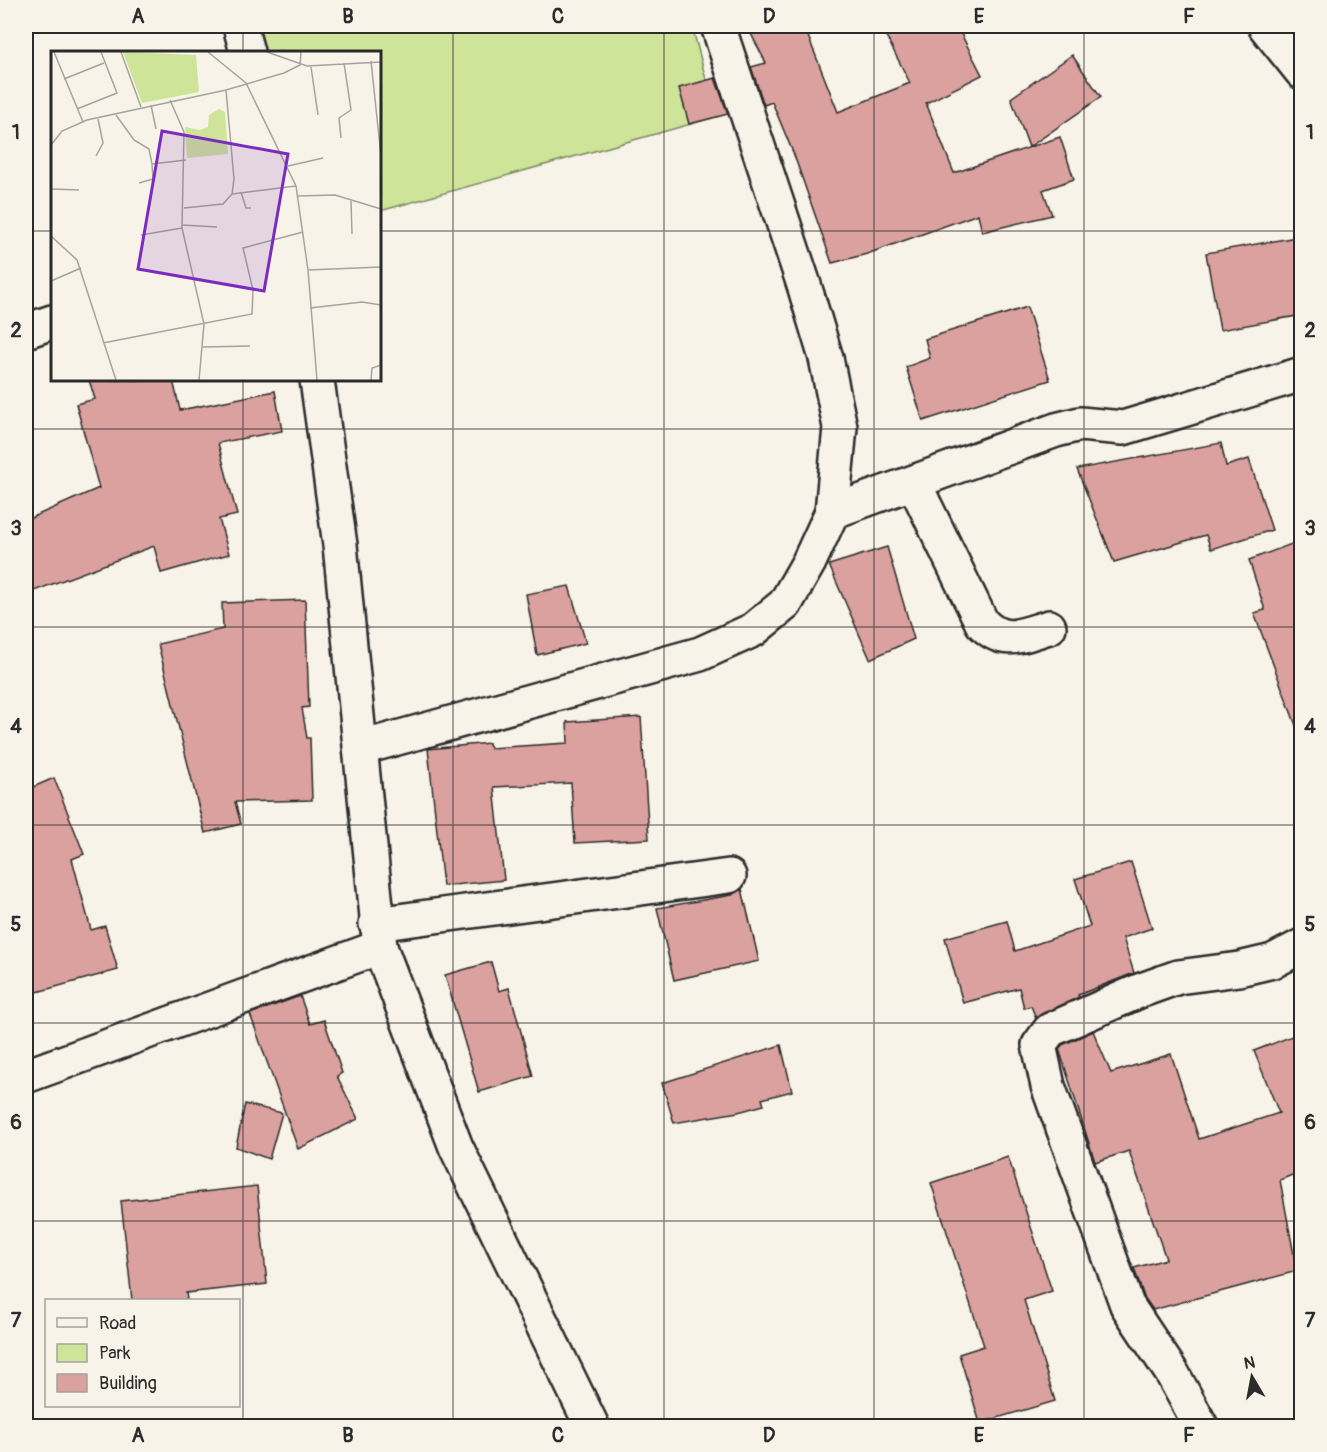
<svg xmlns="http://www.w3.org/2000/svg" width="1327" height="1452" viewBox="0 0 1327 1452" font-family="Pangolin,sans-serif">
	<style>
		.green { fill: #cee499; stroke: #7c8862; stroke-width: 1.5 }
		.building { fill: #dba19e; stroke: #2b2b2b; stroke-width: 1.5 }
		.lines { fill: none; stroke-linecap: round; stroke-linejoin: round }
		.minor-casing { stroke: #2b2b2b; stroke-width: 38 }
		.minor { stroke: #f7f3e8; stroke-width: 33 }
		.grid { fill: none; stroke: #2b2b2b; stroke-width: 1.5; stroke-opacity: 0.55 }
		.inset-road { fill: none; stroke: #a5a39c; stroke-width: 1.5 }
		.view { fill: #7b2cbf; fill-opacity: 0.15; stroke: #7b2cbf; stroke-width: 3 }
		.inset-edge { fill: none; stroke: #2b2b2b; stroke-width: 3 }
		.neatline { fill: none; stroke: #2b2b2b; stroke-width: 2 }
		.grid-label { font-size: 20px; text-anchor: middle; font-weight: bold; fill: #2b2b2b }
	</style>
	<rect width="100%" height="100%" fill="#f7f3e8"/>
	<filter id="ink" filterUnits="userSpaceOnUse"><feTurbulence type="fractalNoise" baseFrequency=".0167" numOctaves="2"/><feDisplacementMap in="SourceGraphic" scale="12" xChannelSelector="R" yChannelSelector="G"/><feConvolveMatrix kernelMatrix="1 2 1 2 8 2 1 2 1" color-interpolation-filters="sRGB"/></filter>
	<g filter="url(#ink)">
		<path class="green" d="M 254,26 L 692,26 L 716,117 L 380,211 L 380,52 L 261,52 Z"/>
		<g class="building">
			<path d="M 747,26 L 804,26 L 838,112 L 910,83 L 881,26 L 957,26 L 982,75 L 926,103 L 954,173 L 1060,137 L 1074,179 L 1043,190 L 1052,215 L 982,232 L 978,214 L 867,254 L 832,263 L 794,155 L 772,102 L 764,105 L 751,67 L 766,63 Z"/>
			<path d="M 1072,55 L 1101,97 L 1029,147 L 1011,98 Z"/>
			<path d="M 715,78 L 728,114 L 689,124 L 679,88 Z"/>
			<path d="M 1302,236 L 1302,315 L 1220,330 L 1206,253 Z"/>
			<path d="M 1027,307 L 1050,380 L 923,421 L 906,367 L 930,358 L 925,339 Z"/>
			<path d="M 89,380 L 173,380 L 180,410 L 275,391 L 282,431 L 218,443 L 237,515 L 219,519 L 229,554 L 161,573 L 154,546 L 26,594 L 26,520 L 99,488 L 76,404 L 95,399 Z"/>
			<path d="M 1221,443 L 1226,466 L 1249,459 L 1272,530 L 1211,549 L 1206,535 L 1114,562 L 1077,469 Z"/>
			<path d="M 1302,540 L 1302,731 L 1298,731 L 1254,613 L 1265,610 L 1249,560 Z"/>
			<path d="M 887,547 L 914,639 L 870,659 L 829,565 Z"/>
			<path d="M 569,586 L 586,643 L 537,655 L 526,594 Z"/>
			<path d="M 305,600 L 309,707 L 302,708 L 307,738 L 310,738 L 312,800 L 235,802 L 241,824 L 205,833 L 158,644 L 223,629 L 222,603 Z"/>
			<path d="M 641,717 L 649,839 L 575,843 L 571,783 L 494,787 L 504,880 L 443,886 L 428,749 L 489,743 L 490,748 L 568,743 L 567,722 Z"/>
			<path d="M 54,778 L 84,854 L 72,859 L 91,930 L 105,926 L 118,970 L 26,995 L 26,790 Z"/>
			<path d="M 1131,862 L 1152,928 L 1123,938 L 1134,973 L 1078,995 L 1079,997 L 1036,1018 L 1031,1006 L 1024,1008 L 1019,988 L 963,1003 L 945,938 L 1007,921 L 1015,951 L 1090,926 L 1075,879 Z"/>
			<path d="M 742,889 L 759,961 L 674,980 L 657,908 L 732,895 Z"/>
			<path d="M 491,962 L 499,991 L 509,988 L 533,1076 L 479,1092 L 445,975 Z"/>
			<path d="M 300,996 L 310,1024 L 324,1020 L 342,1073 L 337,1076 L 358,1119 L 298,1149 L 250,1014 Z"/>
			<path d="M 1093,1031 L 1111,1073 L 1171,1054 L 1199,1139 L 1279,1113 L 1254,1051 L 1302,1032 L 1302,1171 L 1280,1180 L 1297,1271 L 1153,1310 L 1144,1297 L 1134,1268 L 1166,1259 L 1129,1151 L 1095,1162 L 1059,1049 L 1062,1045 Z"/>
			<path d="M 781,1045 L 792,1091 L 762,1099 L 764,1105 L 738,1112 L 674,1123 L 662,1083 Z"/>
			<path d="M 245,1104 L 282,1113 L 269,1159 L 236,1147 Z"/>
			<path d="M 1008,1157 L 1052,1291 L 1024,1300 L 1055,1401 L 980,1423 L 959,1354 L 984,1346 L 931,1183 Z"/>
			<path d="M 257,1186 L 267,1284 L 186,1293 L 187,1300 L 132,1300 L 121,1201 Z"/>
		</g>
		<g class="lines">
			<g class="minor-casing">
				<g id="minor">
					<path d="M 240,26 L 247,52"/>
					<path d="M 1265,26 L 1302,72"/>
					<path d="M 26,331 L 52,322"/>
					<path d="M 317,380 L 340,545 L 380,947 L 456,1147 L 592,1426"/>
					<path d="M 914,483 L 982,623 C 1004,646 1021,635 1049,627"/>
					<path d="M 832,512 L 1056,430 L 1080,424 L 1123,428 L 1302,374"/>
					<path d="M 361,748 L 700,654 L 753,630 L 785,604 L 809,562 L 832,512 L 840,427 L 826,358 L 804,285 L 718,26"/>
					<path d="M 376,924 L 729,876"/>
					<path d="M 26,1076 L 380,947"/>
					<path d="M 1201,1426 L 1172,1373 L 1127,1305 L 1048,1086 L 1039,1045 L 1050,1030 L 1139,991 L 1178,977 L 1239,969 L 1273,961 L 1302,946"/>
				</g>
			</g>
			<use href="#minor" class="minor"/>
		</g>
	</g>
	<path class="grid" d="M 243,26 L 243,52M 453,26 L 453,1426M 664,26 L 664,1426M 874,26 L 874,1426M 1084,26 L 1084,1426M 26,231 L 52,231M 380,231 L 1302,231M 243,380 L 243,1426M 26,429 L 1302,429M 26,627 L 1302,627M 26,825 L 1302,825M 26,1023 L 1302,1023M 26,1221 L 1302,1221"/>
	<g transform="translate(51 51)">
		<rect width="330" height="330" fill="#f7f3e8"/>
		<path d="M 72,1 L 145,4 L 148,41 L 91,52 ZM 168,58 L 174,61 L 177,103 L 136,107 L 134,76 L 149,79 L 157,76 L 158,64 Z" fill="#cee499"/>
		<path class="inset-road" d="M 3,1 L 32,71M 70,1 L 90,56M 157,1 L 195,32 L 245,135 L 257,219 L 266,329M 216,1 L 256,15 L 330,11M 320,10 L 330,105M 260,16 L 267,64M 13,28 L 53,12M 119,49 L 133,81 L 131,177 L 153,273 L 148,329M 100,54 L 105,78M 26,58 L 66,42 L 50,1M 65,64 L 83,89 L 98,98 L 101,113 L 135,109M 290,87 L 288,67 L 300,59 L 293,12M 0,94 L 11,80 L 36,69 L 175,39 L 233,22 L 249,14 L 250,1M 45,105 L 52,92 L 47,68M 237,115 L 272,107M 88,132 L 102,128 L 101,113M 0,138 L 28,139M 190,141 L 195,157 L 200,157M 181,143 L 245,135M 247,145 L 284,144 L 330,158M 300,150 L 301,183M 133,157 L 172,153 L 181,143 L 183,128 L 175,39M 131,174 L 166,176M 90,184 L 131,177M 0,185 L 26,209 L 65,329M 257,219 L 330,216M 0,230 L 30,217M 259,257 L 311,251 L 330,254M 52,292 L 201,263 L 202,239 L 192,197 L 252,181M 152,296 L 199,295M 320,329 L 321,317 L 330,314"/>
		<path class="view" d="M 111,80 L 237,103 L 213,240 L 87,218 Z"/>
		<rect width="330" height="330" class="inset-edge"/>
	</g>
	<rect width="1327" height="1452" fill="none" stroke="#f7f3e8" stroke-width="66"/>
	<rect x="45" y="1299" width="195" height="108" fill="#f7f3e8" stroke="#a5a39c" stroke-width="1.5"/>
	<rect x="57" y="1318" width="30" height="9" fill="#f7f3e8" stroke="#a5a39c" stroke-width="1.5"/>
	<text x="99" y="1329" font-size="18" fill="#2b2b2b">Road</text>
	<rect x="57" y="1344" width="30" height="18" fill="#cee499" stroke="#a5a39c" stroke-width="1.5"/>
	<text x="99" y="1359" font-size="18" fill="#2b2b2b">Park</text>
	<rect x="57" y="1374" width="30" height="18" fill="#dba19e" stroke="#a5a39c" stroke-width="1.5"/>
	<text x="99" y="1389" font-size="18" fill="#2b2b2b">Building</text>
	<g transform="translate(1252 1377) rotate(350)" stroke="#f7f3e8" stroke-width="4.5" paint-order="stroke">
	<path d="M0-4.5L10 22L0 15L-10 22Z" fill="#2b2b2b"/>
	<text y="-9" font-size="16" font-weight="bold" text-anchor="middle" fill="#2b2b2b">N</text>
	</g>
	<rect x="33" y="33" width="1261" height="1386" class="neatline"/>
	<g class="grid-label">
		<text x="138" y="23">A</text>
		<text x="348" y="23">B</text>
		<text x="558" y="23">C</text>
		<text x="769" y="23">D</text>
		<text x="979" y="23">E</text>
		<text x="1189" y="23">F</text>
		<text x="16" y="139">1</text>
		<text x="1310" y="139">1</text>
		<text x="16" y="337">2</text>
		<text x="1310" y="337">2</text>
		<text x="16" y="535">3</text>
		<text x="1310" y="535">3</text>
		<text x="16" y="733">4</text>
		<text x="1310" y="733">4</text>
		<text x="16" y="931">5</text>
		<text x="1310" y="931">5</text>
		<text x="16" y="1129">6</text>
		<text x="1310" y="1129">6</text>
		<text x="16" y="1327">7</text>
		<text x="1310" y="1327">7</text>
		<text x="138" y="1442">A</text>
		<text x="348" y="1442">B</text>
		<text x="558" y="1442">C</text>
		<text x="769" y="1442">D</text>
		<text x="979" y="1442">E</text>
		<text x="1189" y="1442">F</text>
	</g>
</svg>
